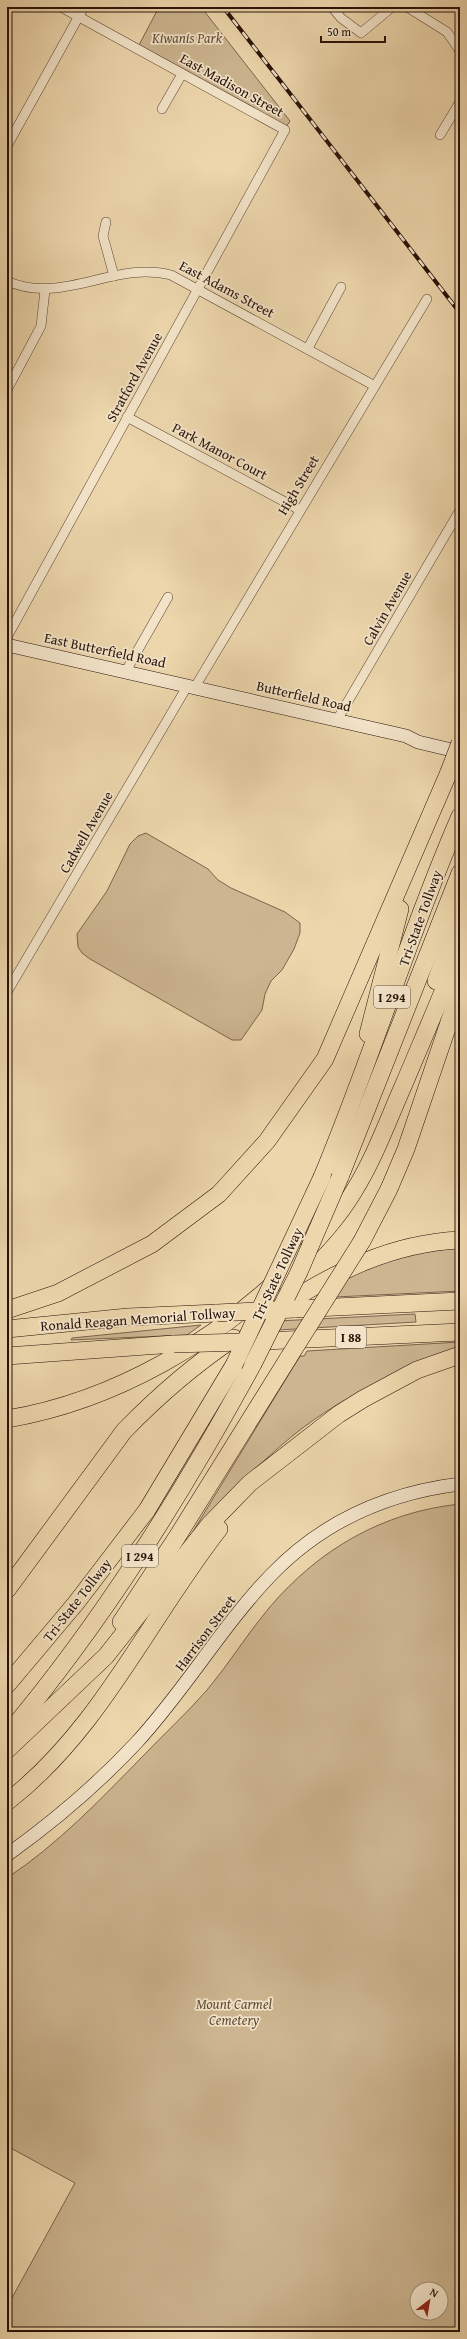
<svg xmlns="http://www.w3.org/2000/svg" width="467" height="2339" viewBox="0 0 467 2339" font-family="'Gentium Book Plus',serif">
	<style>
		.green { fill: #ccb590; stroke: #7a644c; fill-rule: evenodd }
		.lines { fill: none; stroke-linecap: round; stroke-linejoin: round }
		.street-casing { stroke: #594332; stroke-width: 10 }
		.secondary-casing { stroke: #281209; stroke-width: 14 }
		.highway-casing { stroke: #281209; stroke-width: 18 }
		.street { stroke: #f3e4c9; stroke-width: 9 }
		.secondary { stroke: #f3e4c9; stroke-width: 13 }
		.highway { stroke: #edd6ac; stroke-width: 17 }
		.rail-casing { stroke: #281209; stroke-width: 4 }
		.rail { stroke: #f3e4c9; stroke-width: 2.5; stroke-dasharray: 8; stroke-linecap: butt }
		.highway-bridge-casing { stroke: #281209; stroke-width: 18; stroke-linecap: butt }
		.highway-bridge { stroke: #edd6ac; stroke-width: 17 }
		.labels { text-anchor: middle; stroke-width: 3.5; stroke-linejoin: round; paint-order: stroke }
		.shield { fill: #f3e4c9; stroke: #655143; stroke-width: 1 }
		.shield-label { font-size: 13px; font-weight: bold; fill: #281209 }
		.park-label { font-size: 14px; font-style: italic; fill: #614b38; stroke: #f3e4c9 }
		.street-label { font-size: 14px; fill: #281209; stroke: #f3e4c9 }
	</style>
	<rect width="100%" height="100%" fill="#edd6ac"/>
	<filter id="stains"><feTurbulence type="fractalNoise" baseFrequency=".005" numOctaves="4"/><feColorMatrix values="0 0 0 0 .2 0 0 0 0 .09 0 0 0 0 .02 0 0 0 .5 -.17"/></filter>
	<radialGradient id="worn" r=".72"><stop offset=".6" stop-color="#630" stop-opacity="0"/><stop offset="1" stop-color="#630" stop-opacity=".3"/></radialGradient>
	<g class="green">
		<path d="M 159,7 L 201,7 L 290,121 L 286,127 L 139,45 Z"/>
		<path d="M 146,833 L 208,869 L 218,880 L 231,888 L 285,912 L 300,923 L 300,933 L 294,949 L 282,970 L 271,981 L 265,994 L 262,1010 L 241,1040 L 232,1040 L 90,959 L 82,953 L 78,947 L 77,934 L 107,891 L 130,844 L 138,836 Z"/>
		<path d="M 460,1247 L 460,1291 L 335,1297 L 352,1273 L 411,1254 Z"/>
		<path d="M 415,1314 L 416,1322 L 261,1331 L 277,1321 Z"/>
		<path d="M 201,1325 L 187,1335 L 71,1340 L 72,1338 Z"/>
		<path d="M 460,1342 L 460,1350 C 427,1364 392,1377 359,1393 C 293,1425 242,1481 193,1534 L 192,1533 L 292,1369 L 300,1356 L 304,1356 L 307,1351 Z"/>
		<path d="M 460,1504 L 460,2332 L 7,2332 L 7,2307 L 75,2183 L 7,2146 L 7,1878 C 58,1844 99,1801 142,1757 C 163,1735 187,1713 207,1690 C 229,1664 247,1634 269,1608 C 319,1549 383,1512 460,1504 ZM 417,2289 L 441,2289 L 441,2313 L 417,2313 Z"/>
	</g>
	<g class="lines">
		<g class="street-casing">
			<g id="street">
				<path d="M 332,7 L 341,18 L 361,33 L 392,7"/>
				<path d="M 407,7 L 447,32 L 460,51"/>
				<path d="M 162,109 L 182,74"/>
				<path d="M 440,135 L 460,102"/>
				<path d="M 7,146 L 84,7"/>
				<path d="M 106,222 L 103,236 L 114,276"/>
				<path d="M 7,281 C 62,306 115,260 171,275 L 375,386"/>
				<path d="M 308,348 L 341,287"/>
				<path d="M 7,390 L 41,326 L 45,290"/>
				<path d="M 127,417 L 300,510"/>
				<path d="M 7,637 L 285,130 L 61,7"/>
				<path d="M 126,671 L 168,597"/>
				<path d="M 195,687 L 427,299"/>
				<path d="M 337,720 L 460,510"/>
				<path d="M 7,992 L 188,685"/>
			</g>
		</g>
		<g class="secondary-casing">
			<g id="secondary">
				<path d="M 7,645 L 406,736 L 418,742 L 460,752"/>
				<path d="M 7,1855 C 53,1822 98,1784 137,1742 C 185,1690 222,1626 271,1575 C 322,1522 387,1493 460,1484"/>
			</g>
		</g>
		<g class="highway-casing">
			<g id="highway">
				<path d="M 436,981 L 460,912"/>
				<path d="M 368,1034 L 400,909"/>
				<path d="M 322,1177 C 372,1058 409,934 460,816"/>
				<path d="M 340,1177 L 460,873"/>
				<path d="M 362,1241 L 389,1189 L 406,1149 L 460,990"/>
				<path d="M 278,1309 C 334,1272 392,1243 460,1240"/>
				<path d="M 294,1309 L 460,1301"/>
				<path d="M 7,1310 L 58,1293 L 152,1244 L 219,1194 L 267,1141 L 325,1059 L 449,772"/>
				<path d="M 7,1329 L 128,1317 L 217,1313"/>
				<path d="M 243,1342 L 460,1332"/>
				<path d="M 7,1356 L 174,1344"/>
				<path d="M 7,1419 C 115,1401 219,1340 295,1263 C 317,1240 338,1218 354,1191 C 375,1157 388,1120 404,1084 C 423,1039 442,995 460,950"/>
				<path d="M 7,1590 L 124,1431 C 157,1397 194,1365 234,1338"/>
				<path d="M 121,1622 L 177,1537 L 289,1357"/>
				<path d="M 7,1685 L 76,1603 L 147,1510 L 234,1365"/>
				<path d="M 7,1735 C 103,1621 182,1494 253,1364"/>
				<path d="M 7,1750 L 106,1656 L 209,1525 L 250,1483 L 339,1414 L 363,1399 L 417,1370 L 460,1355"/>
				<path d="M 7,1802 C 100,1730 148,1620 219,1529"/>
			</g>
		</g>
		<use href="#street" class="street"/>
		<use href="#secondary" class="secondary"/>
		<use href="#highway" class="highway"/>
		<g class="rail-casing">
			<path id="rail" d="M 223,7 L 460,313"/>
		</g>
		<use href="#rail" class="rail"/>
		<g class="highway-bridge-casing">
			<g id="highway-bridge">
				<path d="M 449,772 L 460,743"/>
				<path d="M 217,1313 L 294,1309"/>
				<path d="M 174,1344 L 243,1342"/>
				<path d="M 289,1357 L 362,1241"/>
				<path d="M 253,1364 L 299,1272 L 340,1177"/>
				<path d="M 234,1365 L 322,1177"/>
			</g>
		</g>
		<use href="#highway-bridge" class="highway-bridge"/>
	</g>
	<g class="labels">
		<g class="shield">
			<rect x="374" y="986" width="36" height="22" rx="3"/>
			<rect x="336" y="1326" width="30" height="22" rx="3"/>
			<rect x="122" y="1545" width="36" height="22" rx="3"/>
		</g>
		<g class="shield-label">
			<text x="392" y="1002">I 294</text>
			<text x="351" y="1342">I 88</text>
			<text x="140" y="1561">I 294</text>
		</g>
		<g class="park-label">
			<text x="187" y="43">Kiwanis Park</text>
			<text x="234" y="2009">Mount Carmel<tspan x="234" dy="16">Cemetery</tspan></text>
		</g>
		<g class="street-label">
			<text transform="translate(232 85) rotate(29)" y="5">East Madison Street</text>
			<text transform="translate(227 289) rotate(28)" y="5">East Adams Street</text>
			<text transform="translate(134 377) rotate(-61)" y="5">Stratford Avenue</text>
			<text transform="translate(220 451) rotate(28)" y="5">Park Manor Court</text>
			<text transform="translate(298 485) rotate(-59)" y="5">High Street</text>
			<text transform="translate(387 608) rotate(-60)" y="5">Calvin Avenue</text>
			<text transform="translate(105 650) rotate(12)" y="5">East Butterfield Road</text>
			<text transform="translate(304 696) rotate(13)" y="5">Butterfield Road</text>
			<text transform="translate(86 832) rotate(-60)" y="5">Cadwell Avenue</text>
			<text transform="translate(420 918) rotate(-70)" y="5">Tri-State Tollway</text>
			<text transform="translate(277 1274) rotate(-65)" y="5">Tri-State Tollway</text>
			<text transform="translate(138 1319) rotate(-4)" y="5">Ronald Reagan Memorial Tollway</text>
			<text transform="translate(77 1600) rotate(-52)" y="5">Tri-State Tollway</text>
			<text transform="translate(205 1633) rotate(-53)" y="5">Harrison Street</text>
		</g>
	</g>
	<rect width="467" height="2339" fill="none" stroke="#edd6ac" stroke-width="24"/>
	<rect x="8" y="8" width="451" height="2323" fill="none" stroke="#281209" stroke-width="2"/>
	<rect x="12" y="12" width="443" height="2315" fill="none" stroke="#281209"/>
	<g transform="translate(429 2301) rotate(31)"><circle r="19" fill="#f3e4c9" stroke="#a2907c"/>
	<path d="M0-3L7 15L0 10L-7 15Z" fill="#8f2418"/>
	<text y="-6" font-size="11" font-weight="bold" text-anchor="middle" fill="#281209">N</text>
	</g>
	<path d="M321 36v6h64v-6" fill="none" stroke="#281209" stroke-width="2"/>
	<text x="327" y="36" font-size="12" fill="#281209" stroke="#f3e4c9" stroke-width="3" paint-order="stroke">50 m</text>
	<rect width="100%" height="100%" filter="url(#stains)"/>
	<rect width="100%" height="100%" fill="url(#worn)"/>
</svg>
